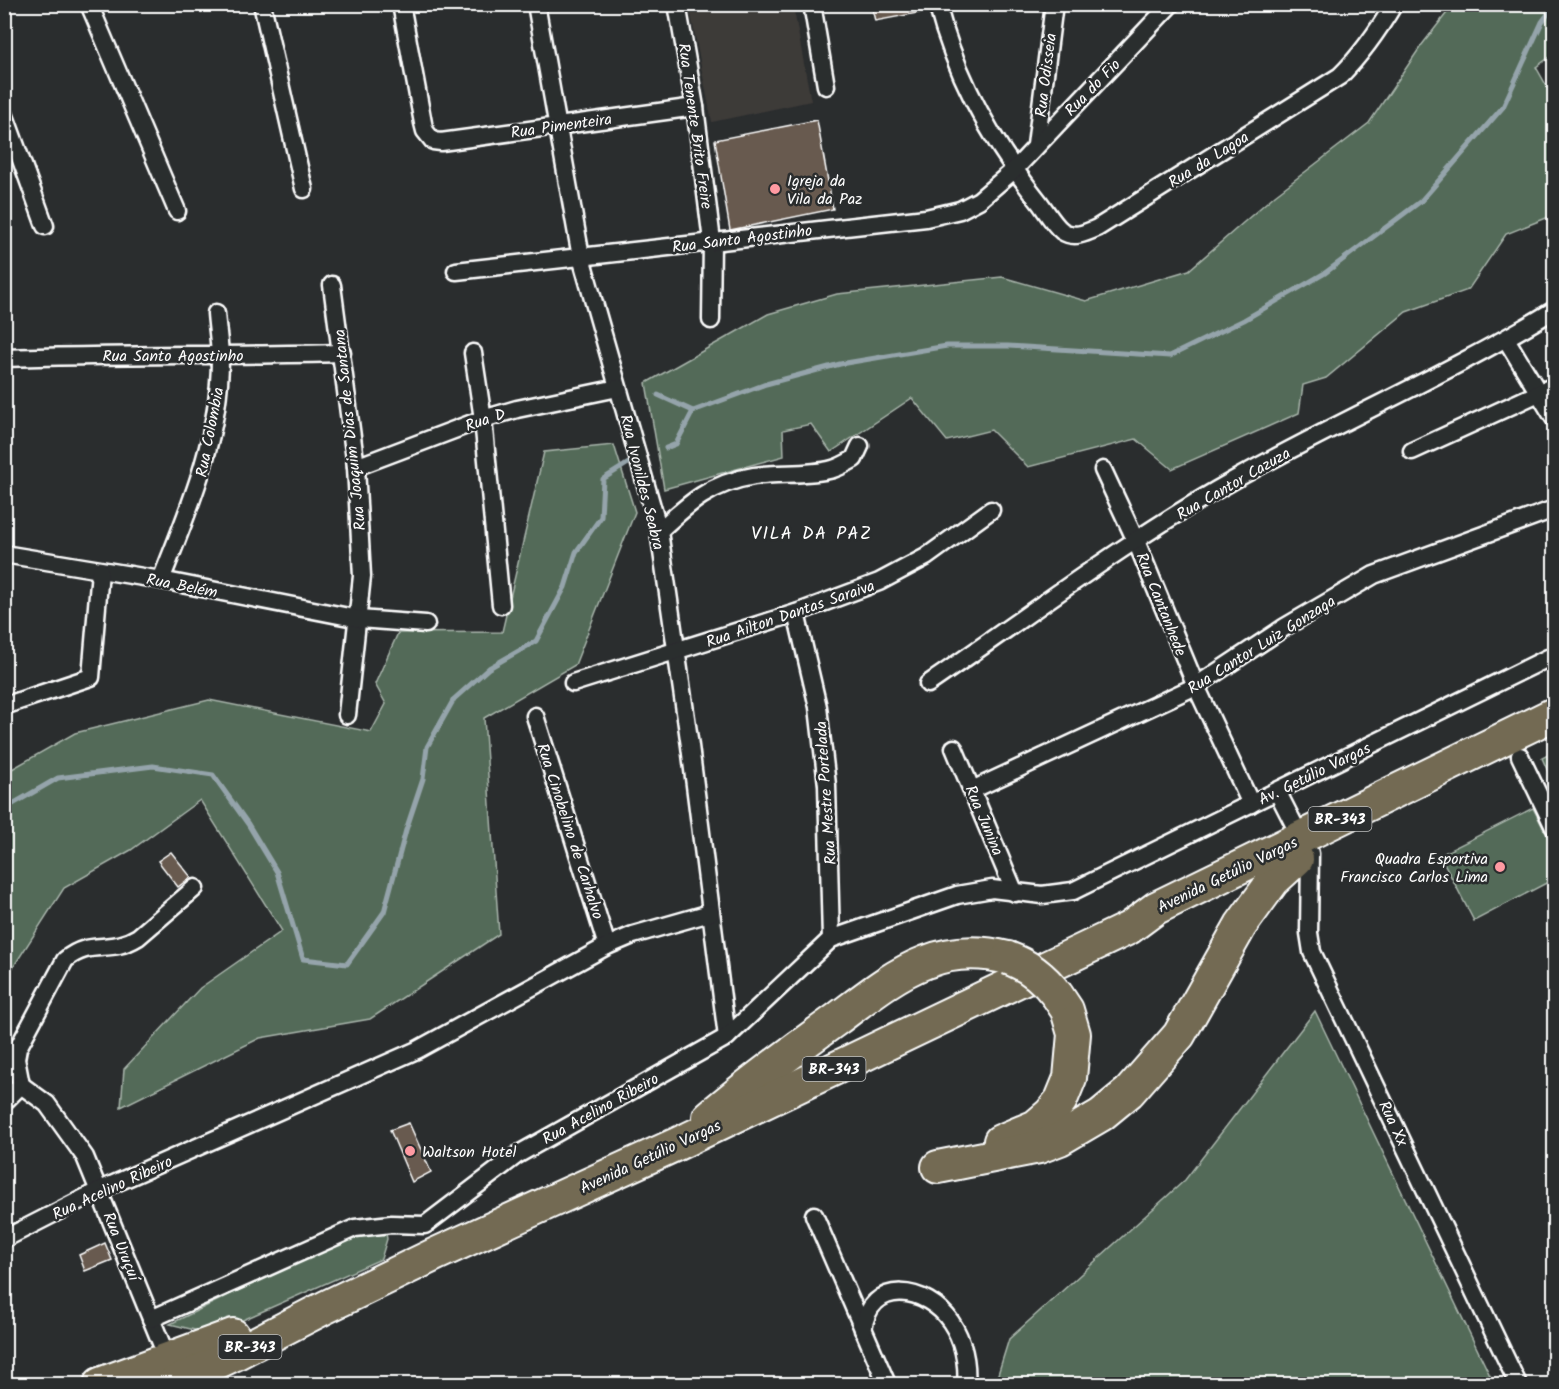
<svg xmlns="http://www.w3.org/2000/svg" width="1559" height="1389" viewBox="0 0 1559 1389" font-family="Kalam,sans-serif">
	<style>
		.built { fill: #3d3a38 }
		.green { fill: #536b58; stroke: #a9b5ac; stroke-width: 1.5 }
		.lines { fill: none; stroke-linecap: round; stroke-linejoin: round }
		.stream { stroke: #95a4ab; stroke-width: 5 }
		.building { fill: #685a4f; stroke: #fff; stroke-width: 1.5 }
		.street-casing { stroke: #fff; stroke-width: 21 }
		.highway-casing { stroke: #fff; stroke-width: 36 }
		.street { stroke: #2a2d2e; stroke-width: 16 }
		.highway { stroke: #736b52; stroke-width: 32 }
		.highway-bridge-casing { stroke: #fff; stroke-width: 36; stroke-linecap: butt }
		.highway-bridge { stroke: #736b52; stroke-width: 32 }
		.poi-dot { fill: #ff9aa2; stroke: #2a2d2e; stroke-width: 2 }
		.labels { text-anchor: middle; stroke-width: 5; stroke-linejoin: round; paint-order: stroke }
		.shield { fill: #2a2d2e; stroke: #bfc0c0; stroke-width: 1.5 }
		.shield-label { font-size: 15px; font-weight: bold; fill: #fff }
		.street-label { font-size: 16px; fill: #fff; stroke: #2a2d2e }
		.poi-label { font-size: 16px; fill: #fff; stroke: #2a2d2e; text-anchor: start }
		.neighbourhood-label { font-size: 18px; letter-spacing: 1.5px; fill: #fff; stroke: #2a2d2e }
	</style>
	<rect width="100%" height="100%" fill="#2a2d2e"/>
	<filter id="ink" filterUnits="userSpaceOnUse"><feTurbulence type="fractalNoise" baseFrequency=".0167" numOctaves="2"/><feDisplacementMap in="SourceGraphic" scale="12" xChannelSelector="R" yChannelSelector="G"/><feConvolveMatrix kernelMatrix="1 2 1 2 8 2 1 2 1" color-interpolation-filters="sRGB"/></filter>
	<g filter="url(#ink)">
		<path class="built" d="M 689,5 L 793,5 L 811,101 L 712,122 Z"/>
		<g class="green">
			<path d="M 1453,5 L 1554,5 L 1554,54 L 1536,67 L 1554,99 L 1554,215 L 1506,234 L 1468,290 L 1406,312 L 1326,378 L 1303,385 L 1299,413 L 1172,469 L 1136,439 L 1028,467 L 991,430 L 947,441 L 912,398 L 831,452 L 811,424 L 783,430 L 784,456 L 664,489 L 646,383 L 768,314 L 837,294 L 1002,277 L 1086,301 L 1189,270 L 1275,195 L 1369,123 L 1421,46 Z"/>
			<path d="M 614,445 L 635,512 L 575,665 L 484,718 L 499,934 L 370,1019 L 260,1038 L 121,1107 L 124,1069 L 200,988 L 282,931 L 200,800 L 131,850 L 64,888 L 5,980 L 5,773 L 75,733 L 209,700 L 371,732 L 386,704 L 375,684 L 398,633 L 502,632 L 544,452 Z"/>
			<path d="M 1554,752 L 1554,785 L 1542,758 Z"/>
			<path d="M 1533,808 L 1554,849 L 1554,879 L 1474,921 L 1440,855 Z"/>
			<path d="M 1315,1011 L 1494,1384 L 995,1384 L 1009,1339 L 1185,1180 Z"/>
			<path d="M 386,1233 L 387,1239 L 381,1259 L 211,1334 L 170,1324 L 353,1234 Z"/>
		</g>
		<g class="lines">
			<g class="stream">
				<path d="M 658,395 L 693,411 L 766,384 L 840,364 L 947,346 L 1008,346 L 1170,356 L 1244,320 L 1325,273 L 1421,201 L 1503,107 L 1542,22 L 1554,6"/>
				<path d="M 666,448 L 676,444 L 693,411"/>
				<path d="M 4,809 L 58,778 L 153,766 L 213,775 L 248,824 L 277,872 L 303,959 L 347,964 L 384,912 L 406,830 L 423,779 L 427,747 L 454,699 L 489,668 L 536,641 L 565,587 L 576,552 L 601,517 L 603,479 L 630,462"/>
			</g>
		</g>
		<g class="building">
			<path d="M 871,4 L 922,4 L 923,12 L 875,21 Z"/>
			<path d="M 817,120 L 833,209 L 730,230 L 715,140 Z"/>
			<path d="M 171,852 L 191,877 L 178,887 L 158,861 Z"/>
			<path d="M 409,1123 L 431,1172 L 412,1182 L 390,1130 Z"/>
			<path d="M 105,1243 L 112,1260 L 85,1271 L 79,1255 Z"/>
		</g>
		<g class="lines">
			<g class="street-casing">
				<g id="street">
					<path d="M 89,4 L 177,211"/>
					<path d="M 262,4 L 304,189"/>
					<path d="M 401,4 L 423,123 L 425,131 L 433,141 L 441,142 L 695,107"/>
					<path d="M 536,4 L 581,257 L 659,531 L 690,746 L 727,1037"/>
					<path d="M 677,4 L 695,107 L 712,241 L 711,320"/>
					<path d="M 812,4 L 826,86"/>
					<path d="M 937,4 C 956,77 993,144 1040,203 C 1046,211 1054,225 1062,231 C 1074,239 1086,233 1097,228 L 1340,76 C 1361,55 1378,31 1394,4"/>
					<path d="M 4,113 L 45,226"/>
					<path d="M 1036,145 L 1054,4"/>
					<path d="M 456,271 L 926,218 L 960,210 L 979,200 L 1014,170 L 1171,4"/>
					<path d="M 332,285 L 356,467 L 362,576 L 347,715"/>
					<path d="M 1506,339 L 1554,418"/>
					<path d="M 473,353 L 483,419 L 501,605"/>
					<path d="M 4,358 C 117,354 230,356 342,353"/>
					<path d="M 1412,451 L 1554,386"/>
					<path d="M 356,467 L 483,419 L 517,409 L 618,388"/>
					<path d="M 1103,470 L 1136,541 L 1196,686 L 1251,804"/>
					<path d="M 659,531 C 689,503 711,483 754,476 C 780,472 807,476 833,469 C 840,467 847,463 854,459 L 860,446"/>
					<path d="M 4,554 L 161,580 L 359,619 L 426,624"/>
					<path d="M 161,580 C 189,509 220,437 220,359 C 220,344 217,328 216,313"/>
					<path d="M 796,613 L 818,707 L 827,785 L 831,939"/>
					<path d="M 573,683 L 796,613 L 879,582 L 926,557 L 991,510"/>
					<path d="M 928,684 C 1029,615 1127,540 1234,480 C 1339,421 1451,373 1554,310"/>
					<path d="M 4,706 L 91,677 L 100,571"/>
					<path d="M 535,716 L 607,946"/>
					<path d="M 954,748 L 1015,893"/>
					<path d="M 1520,756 L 1554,827"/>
					<path d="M 972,790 L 1196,686 L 1285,627 L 1374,575 L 1554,509"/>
					<path d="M 1277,791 L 1301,838"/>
					<path d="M 1310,853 L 1309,933 L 1312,952 L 1518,1384"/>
					<path d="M 21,1085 L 47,1104 L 85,1157 L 168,1360"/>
					<path d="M 21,1085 L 16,1059 L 18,1048 L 65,960 C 91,938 109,955 138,937 L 195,888"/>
					<path d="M 4,1102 L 21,1085"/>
					<path d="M 814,1215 L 887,1384"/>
					<path d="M 4,1239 L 100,1190 L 417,1050 L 607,946 L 633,935 L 710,913"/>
					<path d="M 151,1319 L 355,1228 L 391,1224 L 425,1225 L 517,1155 L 727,1037 L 831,939 L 957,895 L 992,889 L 1042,895 L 1073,891 L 1554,655"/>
					<path d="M 863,1330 C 870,1277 927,1286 951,1322 C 963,1340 968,1363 966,1384"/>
				</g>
			</g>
			<g class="highway-casing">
				<g id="highway">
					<path d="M 709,1117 C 750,1082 794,1050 837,1019 C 865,998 894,974 926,962 C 953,951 980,951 1008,958"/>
					<path d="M 1000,1141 L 1036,1126 L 1050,1114 L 1061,1100 L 1070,1078 L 1074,1034 L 1067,1010 L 1057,995"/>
					<path d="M 938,1167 L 1039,1147 L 1060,1139 L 1101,1115 L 1129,1092 L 1179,1035 L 1241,925 L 1273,881 L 1297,859"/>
					<path d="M 100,1384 L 233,1335"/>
					<path d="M 172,1384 L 235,1354 L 326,1307 L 436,1254 L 677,1144 L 1129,928 L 1156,908 L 1554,714"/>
				</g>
			</g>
			<use href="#street" class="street"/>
			<use href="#highway" class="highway"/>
			<g class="highway-bridge-casing">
				<path id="highway-bridge" d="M 1008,958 C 1028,965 1044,978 1057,995"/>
			</g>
			<use href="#highway-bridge" class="highway-bridge"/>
		</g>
	</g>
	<g class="poi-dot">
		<circle cx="775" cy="189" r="6"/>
		<circle cx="1500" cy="867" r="6"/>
		<circle cx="410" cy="1151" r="6"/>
	</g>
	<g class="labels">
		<g class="shield">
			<rect x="1308.5" y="807" width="63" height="24" rx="4.5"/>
			<rect x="802.5" y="1057" width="63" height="24" rx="4.5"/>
			<rect x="218.5" y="1335" width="63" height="24" rx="4.5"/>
		</g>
		<g class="shield-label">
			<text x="1340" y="824">BR-343</text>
			<text x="834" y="1074">BR-343</text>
			<text x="250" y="1352">BR-343</text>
		</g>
		<g class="street-label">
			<text transform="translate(1045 75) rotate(-83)" y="6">Rua Odisseia</text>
			<text transform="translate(1092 87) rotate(-46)" y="6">Rua do Fio</text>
			<text transform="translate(561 125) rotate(-8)" y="6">Rua Pimenteira</text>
			<text transform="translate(696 126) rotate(82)" y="6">Rua Tenente Brito Freire</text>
			<text transform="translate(1208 159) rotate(-32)" y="6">Rua da Lagoa</text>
			<text transform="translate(742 238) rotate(-7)" y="6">Rua Santo Agostinho</text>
			<text x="173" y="361">Rua Santo Agostinho</text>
			<text transform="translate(485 419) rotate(-19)" y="6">Rua D</text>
			<text transform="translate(349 430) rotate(-96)" y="6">Rua Joaquim Dias de Santana</text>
			<text transform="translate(209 432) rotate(-79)" y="6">Rua Colombia</text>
			<text transform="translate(643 482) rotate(76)" y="6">Rua Ivonildes Seabra</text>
			<text transform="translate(1233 483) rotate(-30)" y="6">Rua Cantor Cazuza</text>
			<text transform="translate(182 585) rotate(11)" y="6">Rua Belém</text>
			<text transform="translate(1162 604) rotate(68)" y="6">Rua Cantanhede</text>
			<text transform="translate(790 613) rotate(-19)" y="6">Rua Ailton Dantas Saraiva</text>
			<text transform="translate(1261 644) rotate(-32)" y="6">Rua Cantor Luiz Gonzaga</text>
			<text transform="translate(1314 773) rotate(-26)" y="6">Av. Getúlio Vargas</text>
			<text transform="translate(825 793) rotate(-94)" y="6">Rua Mestre Portelada</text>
			<text transform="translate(985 820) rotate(67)" y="6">Rua Junina</text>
			<text transform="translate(571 831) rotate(72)" y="6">Rua Cinobelino de Carhalvo</text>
			<text transform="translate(1227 874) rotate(-26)" y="6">Avenida Getúlio Vargas</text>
			<text transform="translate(600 1108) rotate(-29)" y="6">Rua Acelino Ribeiro</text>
			<text transform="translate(1394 1123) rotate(65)" y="6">Rua Xx</text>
			<text transform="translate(650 1156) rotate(-25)" y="6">Avenida Getúlio Vargas</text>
			<text transform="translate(112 1187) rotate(-25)" y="6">Rua Acelino Ribeiro</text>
			<text transform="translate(122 1246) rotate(68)" y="6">Rua Uruçuí</text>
		</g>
		<g class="poi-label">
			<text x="787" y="186">Igreja da<tspan x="787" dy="18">Vila da Paz</tspan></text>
			<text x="1488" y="864" text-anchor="end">Quadra Esportiva<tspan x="1488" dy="18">Francisco Carlos Lima</tspan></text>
			<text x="422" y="1157">Waltson Hotel</text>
		</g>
		<g class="neighbourhood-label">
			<text x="812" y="539">VILA DA PAZ</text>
		</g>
	</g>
	<rect width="1559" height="1389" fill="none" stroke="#2a2d2e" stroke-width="24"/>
	<rect x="12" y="12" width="1535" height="1365" fill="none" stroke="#fff" stroke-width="2" filter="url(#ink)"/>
</svg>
